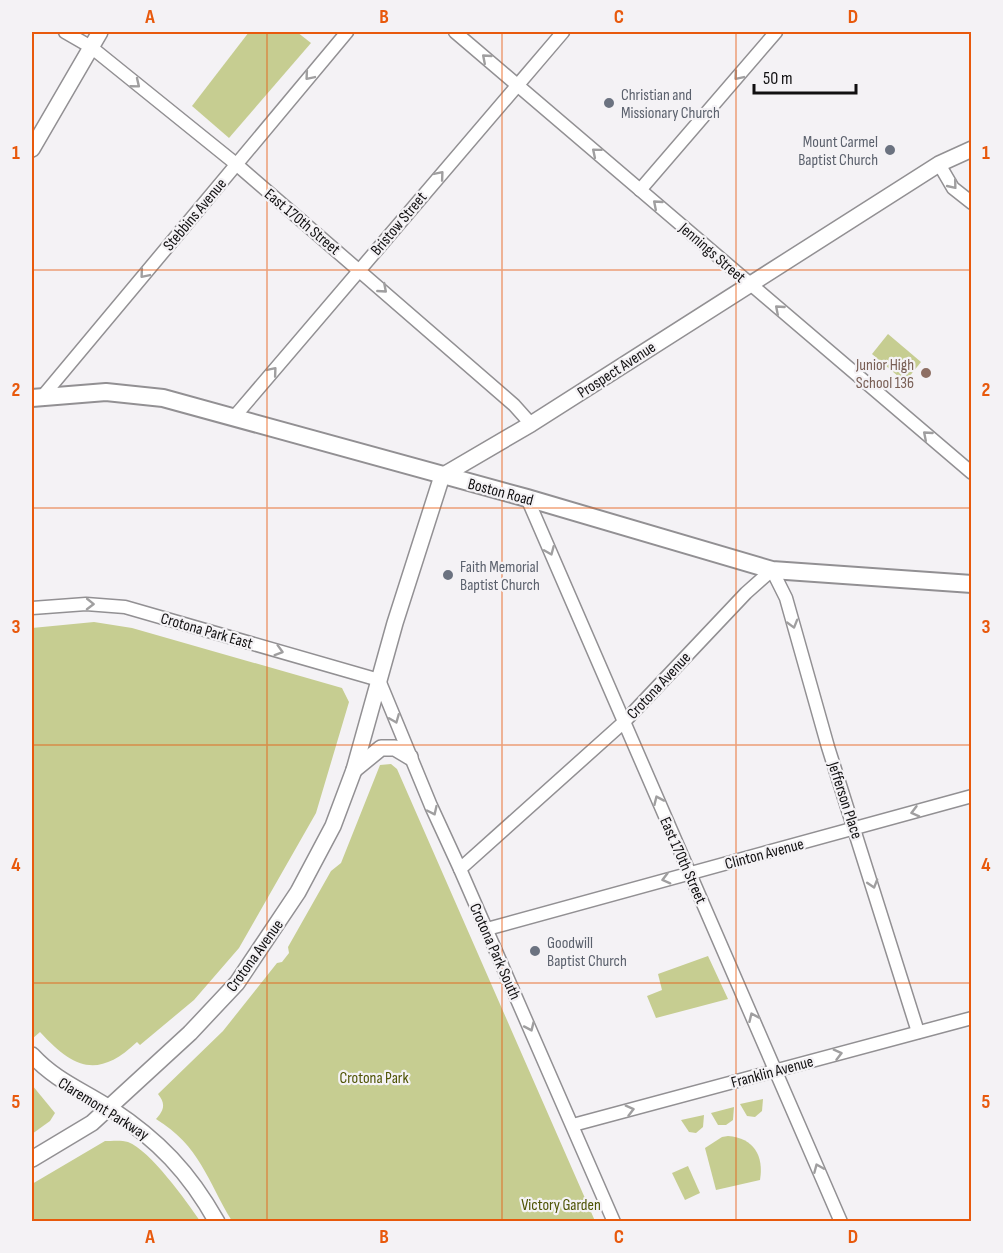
<svg xmlns="http://www.w3.org/2000/svg" width="1003" height="1253" viewBox="0 0 1003 1253" font-family="'Sofia Sans Condensed',sans-serif">
	<style>
		.green { fill: #c6cd91 }
		.lines { fill: none; stroke-linecap: round; stroke-linejoin: round }
		.minor-casing { stroke: #929093; stroke-width: 15 }
		.tertiary-casing { stroke: #929093; stroke-width: 18 }
		.secondary-casing { stroke: #929093; stroke-width: 20 }
		.minor { stroke: #fff; stroke-width: 12 }
		.tertiary { stroke: #fff; stroke-width: 15 }
		.secondary { stroke: #fff; stroke-width: 16 }
		.oneway { stroke: #a09fa0 }
		.grid { fill: none; stroke: #e8590c; stroke-width: 1.5; stroke-opacity: 0.55 }
		.worship-dot { fill: #6b7280; stroke: #f4f2f5; stroke-width: 2 }
		.education-dot { fill: #8d6e63; stroke: #f4f2f5; stroke-width: 2 }
		.labels { text-anchor: middle; stroke-width: 4.5; stroke-linejoin: round; paint-order: stroke }
		.worship-label { font-size: 16px; fill: #5b616d; stroke: #f4f2f5; text-anchor: start }
		.street-label { font-size: 16px; fill: #111011; stroke: #f4f2f5 }
		.education-label { font-size: 16px; fill: #785e54; stroke: #f4f2f5; text-anchor: end }
		.park-label { font-size: 16px; fill: #4e5304; stroke: #f4f2f5 }
		.neatline { fill: none; stroke: #e8590c; stroke-width: 2 }
		.grid-label { font-size: 20px; text-anchor: middle; font-weight: bold; fill: #e8590c }
	</style>
	<rect width="100%" height="100%" fill="#f4f2f5"/>
	<g class="green">
		<path d="M 249,32 L 297,32 L 311,43 L 229,138 L 192,106 Z"/>
		<path d="M 888,334 L 921,362 L 905,382 L 872,354 Z"/>
		<path d="M 94,622 L 132,628 L 342,688 L 349,702 L 316,813 L 239,948 L 194,1000 L 140,1045 L 137,1042 C 98,1079 74,1069 40,1032 L 32,1039 L 32,628 Z"/>
		<path d="M 391,764 L 397,769 L 595,1221 L 232,1221 C 207,1180 200,1146 156,1119 C 164,1110 166,1104 158,1094 L 223,1031 L 277,963 L 282,962 L 289,953 L 288,947 L 331,871 L 341,863 L 380,765 Z"/>
		<path d="M 708,956 L 728,999 L 656,1018 L 647,996 L 662,990 L 658,974 Z"/>
		<path d="M 32,1085 L 55,1113 L 50,1121 L 32,1134 Z"/>
		<path d="M 763,1099 L 762,1111 L 755,1117 L 747,1116 L 740,1104 Z"/>
		<path d="M 734,1107 L 733,1120 L 726,1125 L 718,1125 L 711,1113 Z"/>
		<path d="M 704,1115 L 703,1127 L 696,1133 L 689,1132 L 681,1120 Z"/>
		<path d="M 728,1136 C 754,1138 764,1156 760,1180 L 716,1190 L 705,1148 L 722,1137 Z"/>
		<path d="M 105,1141 C 112,1141 122,1140 128,1142 C 150,1150 187,1202 200,1221 L 32,1221 L 32,1184 Z"/>
		<path d="M 688,1166 L 700,1193 L 685,1200 L 672,1173 Z"/>
	</g>
	<g class="lines">
		<g class="minor-casing">
			<g id="minor">
				<path d="M 65,32 L 91,47 L 236,164 L 514,405 L 531,424"/>
				<path d="M 455,32 L 972,473"/>
				<path d="M 939,164 L 953,188 L 972,203"/>
				<path d="M 640,190 L 776,32"/>
				<path d="M 42,397 L 347,32"/>
				<path d="M 235,416 L 563,32"/>
				<path d="M 527,498 L 841,1222"/>
				<path d="M 32,608 L 86,604 L 125,607 L 379,680 L 431,806 L 460,869 L 614,1222"/>
				<path d="M 460,869 L 624,722 L 746,593 L 772,570 L 786,598 L 828,747 L 918,1032"/>
				<path d="M 487,929 L 972,796"/>
				<path d="M 573,1125 L 972,1018"/>
			</g>
		</g>
		<g class="tertiary-casing">
			<g id="tertiary">
				<path d="M 32,149 L 100,32"/>
				<path d="M 354,770 L 381,748 L 395,748 L 410,757"/>
				<path d="M 32,1055 C 56,1081 82,1090 111,1109 C 158,1140 189,1172 217,1222"/>
				<path d="M 32,1159 L 92,1123 L 190,1033 L 237,983 L 298,892 L 333,826 L 354,770 L 395,623 L 442,476 L 531,424 L 939,164 L 972,149"/>
			</g>
		</g>
		<g class="secondary-casing">
			<path id="secondary" d="M 32,398 L 106,392 L 163,398 L 527,498 L 772,570 L 972,584"/>
		</g>
		<use href="#minor" class="minor"/>
		<use href="#tertiary" class="tertiary"/>
		<use href="#secondary" class="secondary"/>
	</g>
	<defs><path id="oneway-chevron" d="M-2-3.5L2.5 0L-2 3.5" fill="none" stroke-width="1.6" stroke-linecap="round" stroke-linejoin="round" transform="scale(1.5)"/></defs>
	<g class="oneway">
		<use href="#oneway-chevron" transform="translate(486 58) rotate(-139)"/>
		<use href="#oneway-chevron" transform="translate(309 76) rotate(130)"/>
		<use href="#oneway-chevron" transform="translate(738 76) rotate(130)"/>
		<use href="#oneway-chevron" transform="translate(136 84) rotate(39)"/>
		<use href="#oneway-chevron" transform="translate(596 152) rotate(-140)"/>
		<use href="#oneway-chevron" transform="translate(440 175) rotate(-50)"/>
		<use href="#oneway-chevron" transform="translate(953 185) rotate(51)"/>
		<use href="#oneway-chevron" transform="translate(657 204) rotate(-139)"/>
		<use href="#oneway-chevron" transform="translate(144 274) rotate(130)"/>
		<use href="#oneway-chevron" transform="translate(383 289) rotate(41)"/>
		<use href="#oneway-chevron" transform="translate(779 309) rotate(-139)"/>
		<use href="#oneway-chevron" transform="translate(273 371) rotate(-50)"/>
		<use href="#oneway-chevron" transform="translate(927 435) rotate(-139)"/>
		<use href="#oneway-chevron" transform="translate(550 551) rotate(67)"/>
		<use href="#oneway-chevron" transform="translate(90 604) rotate(1)"/>
		<use href="#oneway-chevron" transform="translate(793 624) rotate(74)"/>
		<use href="#oneway-chevron" transform="translate(279 651) rotate(16)"/>
		<use href="#oneway-chevron" transform="translate(395 719) rotate(68)"/>
		<use href="#oneway-chevron" transform="translate(658 800) rotate(-114)"/>
		<use href="#oneway-chevron" transform="translate(433 811) rotate(65)"/>
		<use href="#oneway-chevron" transform="translate(915 812) rotate(165)"/>
		<use href="#oneway-chevron" transform="translate(666 879) rotate(165)"/>
		<use href="#oneway-chevron" transform="translate(873 884) rotate(73)"/>
		<use href="#oneway-chevron" transform="translate(753 1017) rotate(-114)"/>
		<use href="#oneway-chevron" transform="translate(530 1027) rotate(66)"/>
		<use href="#oneway-chevron" transform="translate(838 1054) rotate(-15)"/>
		<use href="#oneway-chevron" transform="translate(630 1110) rotate(-15)"/>
		<use href="#oneway-chevron" transform="translate(818 1168) rotate(-113)"/>
	</g>
	<path class="grid" d="M 267,32 L 267,1222M 502,32 L 502,1222M 736,32 L 736,1222M 32,270 L 972,270M 32,508 L 972,508M 32,745 L 972,745M 32,983 L 972,983"/>
	<g class="worship-dot">
		<circle cx="609" cy="103" r="6"/>
		<circle cx="890" cy="150" r="6"/>
		<circle cx="448" cy="575" r="6"/>
		<circle cx="535" cy="951" r="6"/>
	</g>
	<circle class="education-dot" cx="926" cy="373" r="6"/>
	<g class="labels">
		<g class="worship-label">
			<text x="621" y="100">Christian and<tspan x="621" dy="18">Missionary Church</tspan></text>
			<text x="878" y="147" text-anchor="end">Mount Carmel<tspan x="878" dy="18">Baptist Church</tspan></text>
			<text x="460" y="572">Faith Memorial<tspan x="460" dy="18">Baptist Church</tspan></text>
			<text x="547" y="948">Goodwill<tspan x="547" dy="18">Baptist Church</tspan></text>
		</g>
		<g class="street-label">
			<text transform="translate(194 214) rotate(-50)" y="6">Stebbins Avenue</text>
			<text transform="translate(303 221) rotate(40)" y="6">East 170th Street</text>
			<text transform="translate(398 223) rotate(-50)" y="6">Bristow Street</text>
			<text transform="translate(713 252) rotate(41)" y="6">Jennings Street</text>
			<text transform="translate(616 369) rotate(-33)" y="6">Prospect Avenue</text>
			<text transform="translate(501 491) rotate(15)" y="6">Boston Road</text>
			<text transform="translate(207 630) rotate(16)" y="6">Crotona Park East</text>
			<text transform="translate(658 685) rotate(-47)" y="6">Crotona Avenue</text>
			<text transform="translate(846 800) rotate(72)" y="6">Jefferson Place</text>
			<text transform="translate(764 853) rotate(-15)" y="6">Clinton Avenue</text>
			<text transform="translate(684 860) rotate(66)" y="6">East 170th Street</text>
			<text transform="translate(496 951) rotate(66)" y="6">Crotona Park South</text>
			<text transform="translate(254 955) rotate(-54)" y="6">Crotona Avenue</text>
			<text transform="translate(772 1071) rotate(-15)" y="6">Franklin Avenue</text>
			<text transform="translate(104 1108) rotate(32)" y="6">Claremont Parkway</text>
		</g>
		<g class="education-label">
			<text x="914" y="370">Junior High<tspan x="914" dy="18">School 136</tspan></text>
		</g>
		<g class="park-label">
			<text x="374" y="1083">Crotona Park</text>
			<text x="561" y="1210">Victory Garden</text>
		</g>
	</g>
	<rect width="1003" height="1253" fill="none" stroke="#f4f2f5" stroke-width="66"/>
	<path d="M754 84v9h102v-9" fill="none" stroke="#111011" stroke-width="3"/>
	<text x="763" y="84" font-size="18" fill="#111011" stroke="#f4f2f5" stroke-width="4.5" paint-order="stroke">50 m</text>
	<rect x="33" y="33" width="937" height="1187" class="neatline"/>
	<g class="grid-label">
		<text x="150" y="23">A</text>
		<text x="384" y="23">B</text>
		<text x="619" y="23">C</text>
		<text x="853" y="23">D</text>
		<text x="16" y="159">1</text>
		<text x="986" y="159">1</text>
		<text x="16" y="396">2</text>
		<text x="986" y="396">2</text>
		<text x="16" y="633">3</text>
		<text x="986" y="633">3</text>
		<text x="16" y="871">4</text>
		<text x="986" y="871">4</text>
		<text x="16" y="1108">5</text>
		<text x="986" y="1108">5</text>
		<text x="150" y="1243">A</text>
		<text x="384" y="1243">B</text>
		<text x="619" y="1243">C</text>
		<text x="853" y="1243">D</text>
	</g>
</svg>
